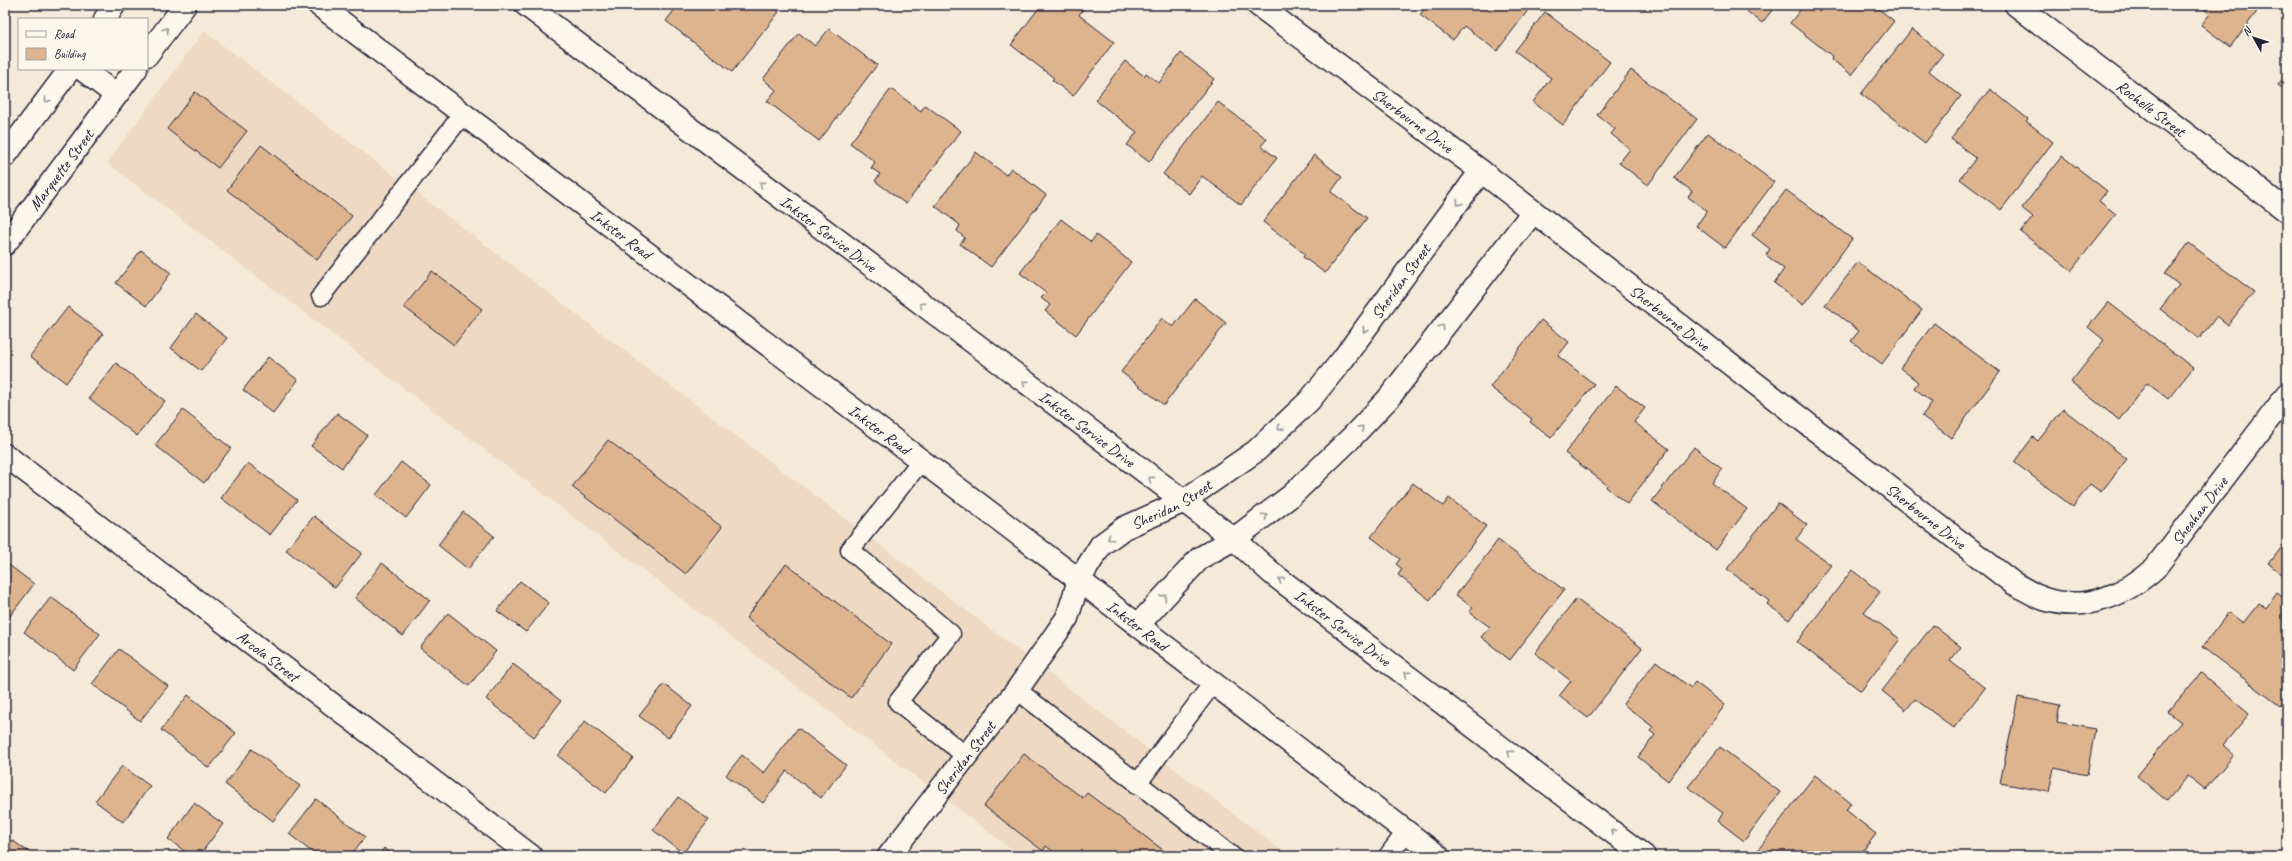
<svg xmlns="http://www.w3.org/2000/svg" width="2292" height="861" viewBox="0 0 2292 861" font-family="Caveat,sans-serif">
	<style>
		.built { fill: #eedac2 }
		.building { fill: #deb48e; stroke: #22223b }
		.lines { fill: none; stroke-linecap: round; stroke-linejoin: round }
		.service-casing { stroke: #22223b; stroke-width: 21 }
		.minor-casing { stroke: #22223b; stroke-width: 25 }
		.tertiary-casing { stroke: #22223b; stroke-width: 25 }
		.secondary-casing { stroke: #22223b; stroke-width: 25 }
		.service { stroke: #fbf7ec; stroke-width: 18 }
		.minor { stroke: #fbf7ec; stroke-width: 22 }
		.tertiary { stroke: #fbf7ec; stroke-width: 22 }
		.secondary { stroke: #fbf7ec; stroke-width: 22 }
		.oneway { stroke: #99979c }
		.labels { text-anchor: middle; stroke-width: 3; stroke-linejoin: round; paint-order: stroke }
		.street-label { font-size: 16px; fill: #22223b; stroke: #fbf7ec }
	</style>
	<rect width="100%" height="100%" fill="#f5ead9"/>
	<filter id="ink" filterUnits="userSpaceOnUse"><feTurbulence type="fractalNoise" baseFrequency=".025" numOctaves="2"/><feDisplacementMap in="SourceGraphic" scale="8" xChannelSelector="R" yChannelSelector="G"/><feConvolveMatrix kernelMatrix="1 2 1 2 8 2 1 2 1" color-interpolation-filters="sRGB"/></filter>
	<g filter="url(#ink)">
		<path class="built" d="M 204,31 L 1289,856 L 1020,856 L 107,163 Z"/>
		<g class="building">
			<path d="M 678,5 L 770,5 L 779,12 L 732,72 L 666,21 Z"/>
			<path d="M 1041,5 L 1086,5 L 1079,15 L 1114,42 L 1073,96 L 1052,80 L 1054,78 L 1011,45 Z"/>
			<path d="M 1427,5 L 1532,5 L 1497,51 L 1464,26 L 1453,40 L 1420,15 Z"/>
			<path d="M 1739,5 L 1776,5 L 1762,23 Z"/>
			<path d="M 1804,5 L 1874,5 L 1894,21 L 1852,75 L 1831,59 L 1832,56 L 1790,23 Z"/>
			<path d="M 2199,5 L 2262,5 L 2230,47 L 2201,25 L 2210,14 Z"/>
			<path d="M 1545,12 L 1610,62 L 1563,125 L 1533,102 L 1551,78 L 1515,51 Z"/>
			<path d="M 829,29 L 877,65 L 819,141 L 767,101 L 776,90 L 763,79 L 799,33 L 815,46 Z"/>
			<path d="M 1912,29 L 1943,54 L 1929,71 L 1961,96 L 1925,143 L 1861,94 Z"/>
			<path d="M 1181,53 L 1214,79 L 1149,162 L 1127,145 L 1137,132 L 1095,100 L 1125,61 L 1144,76 L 1146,73 L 1159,83 Z"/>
			<path d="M 1631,70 L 1697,119 L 1648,185 L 1619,163 L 1630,149 L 1611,134 L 1615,129 L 1597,115 Z"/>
			<path d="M 2287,73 L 2287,92 L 2278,85 Z"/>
			<path d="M 891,89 L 921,111 L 925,105 L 961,131 L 906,204 L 875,181 L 880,174 L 871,168 L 875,162 L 850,143 Z"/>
			<path d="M 1990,89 L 2028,119 L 2026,121 L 2053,142 L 2001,210 L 1960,179 L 1976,158 L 1951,139 Z"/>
			<path d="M 195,92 L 247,131 L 218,168 L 167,129 Z"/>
			<path d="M 1218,102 L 1267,139 L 1261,146 L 1277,158 L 1241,205 L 1202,176 L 1189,194 L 1163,174 Z"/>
			<path d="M 1708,133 L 1774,182 L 1725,248 L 1696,226 L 1707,211 L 1688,197 L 1692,191 L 1674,178 Z"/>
			<path d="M 261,145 L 352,216 L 317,260 L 227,190 Z"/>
			<path d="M 976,152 L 1006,175 L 1011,168 L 1046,195 L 991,267 L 960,244 L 965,238 L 957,231 L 960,225 L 935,206 Z"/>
			<path d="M 1314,155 L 1342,177 L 1331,192 L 1367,218 L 1325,273 L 1303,257 L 1305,254 L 1263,222 Z"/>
			<path d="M 2062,156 L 2107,191 L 2099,201 L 2116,214 L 2071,271 L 2021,232 L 2033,217 L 2022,208 Z"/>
			<path d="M 1786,190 L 1852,239 L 1803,305 L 1774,283 L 1784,269 L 1766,255 L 1770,249 L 1752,235 Z"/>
			<path d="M 1061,219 L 1091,242 L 1096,235 L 1131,262 L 1076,335 L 1045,311 L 1050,305 L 1041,298 L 1046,293 L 1020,273 Z"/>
			<path d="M 2189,243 L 2254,292 L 2228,325 L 2217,316 L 2199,339 L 2160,309 L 2179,285 L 2165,274 Z"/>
			<path d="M 141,250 L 171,273 L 146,306 L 116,283 Z"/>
			<path d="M 1858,262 L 1922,310 L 1882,364 L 1851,341 L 1859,331 L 1825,305 Z"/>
			<path d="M 432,271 L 482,309 L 454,345 L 404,307 Z"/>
			<path d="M 1195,299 L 1226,323 L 1164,405 L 1121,372 L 1162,318 L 1173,327 Z"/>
			<path d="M 2108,302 L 2193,368 L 2168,399 L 2147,383 L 2119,420 L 2071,382 L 2104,340 L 2088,327 Z"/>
			<path d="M 68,307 L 103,334 L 66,383 L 30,356 Z"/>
			<path d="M 196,314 L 227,338 L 201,371 L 171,348 Z"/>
			<path d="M 1541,320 L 1569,342 L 1558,356 L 1594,384 L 1551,438 L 1530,422 L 1532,419 L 1490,387 Z"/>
			<path d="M 1934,323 L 2000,372 L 1951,438 L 1922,416 L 1932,402 L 1914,388 L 1918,382 L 1900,368 Z"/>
			<path d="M 268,357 L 298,380 L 273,413 L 243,390 Z"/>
			<path d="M 116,363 L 165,401 L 137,436 L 89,398 Z"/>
			<path d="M 1616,386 L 1645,408 L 1634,422 L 1669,449 L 1627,504 L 1606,487 L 1607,485 L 1565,453 Z"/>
			<path d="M 2063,409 L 2127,459 L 2101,492 L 2090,484 L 2073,507 L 2014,462 L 2033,437 L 2038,441 Z"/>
			<path d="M 183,410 L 231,448 L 204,483 L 155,445 Z"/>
			<path d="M 337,413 L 367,435 L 342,468 L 311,446 Z"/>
			<path d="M 608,440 L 722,527 L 686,574 L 572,487 Z"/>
			<path d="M 1694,447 L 1722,469 L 1712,483 L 1747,509 L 1716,550 L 1652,501 Z"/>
			<path d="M 401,462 L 431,485 L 406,518 L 376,495 Z"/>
			<path d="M 248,463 L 297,500 L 270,535 L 221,498 Z"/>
			<path d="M 1413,483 L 1443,506 L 1449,498 L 1486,526 L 1430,600 L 1398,575 L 1402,569 L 1396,564 L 1400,559 L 1371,537 Z"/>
			<path d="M 1778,503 L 1807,525 L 1796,539 L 1831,565 L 1789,620 L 1767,604 L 1769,601 L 1727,569 Z"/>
			<path d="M 463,512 L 494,536 L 468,569 L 438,545 Z"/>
			<path d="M 314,516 L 362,553 L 335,588 L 286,550 Z"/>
			<path d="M 1498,540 L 1564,590 L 1510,660 L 1481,637 L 1490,627 L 1469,612 L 1473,608 L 1456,595 Z"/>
			<path d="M 2287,540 L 2287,578 L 2269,564 Z"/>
			<path d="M 5,562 L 34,584 L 7,620 L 5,618 Z"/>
			<path d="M 382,563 L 430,600 L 403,636 L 355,598 Z"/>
			<path d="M 786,564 L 891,644 L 851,698 L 746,618 Z"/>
			<path d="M 1852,570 L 1880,592 L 1864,612 L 1900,639 L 1861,691 L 1797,642 Z"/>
			<path d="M 520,581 L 549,603 L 526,632 L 497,611 Z"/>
			<path d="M 2277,593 L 2287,600 L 2287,697 L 2280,706 L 2202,647 L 2229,612 L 2243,623 L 2259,603 L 2266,608 Z"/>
			<path d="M 51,597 L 100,634 L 73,670 L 24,632 Z"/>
			<path d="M 1576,599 L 1642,648 L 1588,718 L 1559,696 L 1571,681 L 1535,653 Z"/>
			<path d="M 448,613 L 496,651 L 469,686 L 420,648 Z"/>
			<path d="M 1933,625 L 1961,647 L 1950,661 L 1985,688 L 1954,728 L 1915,699 L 1906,710 L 1882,691 Z"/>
			<path d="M 119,649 L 168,686 L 140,721 L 92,684 Z"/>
			<path d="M 1656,661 L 1691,688 L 1695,682 L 1725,705 L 1668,781 L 1638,757 L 1655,735 L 1650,731 L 1653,727 L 1623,704 Z"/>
			<path d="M 513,664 L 561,701 L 534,737 L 486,699 Z"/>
			<path d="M 2201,673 L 2249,714 L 2223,745 L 2234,755 L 2205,789 L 2188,776 L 2167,801 L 2137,776 L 2181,722 L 2168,712 Z"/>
			<path d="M 664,684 L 692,706 L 668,738 L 639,716 Z"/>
			<path d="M 188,695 L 236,733 L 209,768 L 161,730 Z"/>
			<path d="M 2018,697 L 2060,705 L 2057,722 L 2095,729 L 2087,775 L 2054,768 L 2049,792 L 2000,783 Z"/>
			<path d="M 585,721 L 633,758 L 606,793 L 558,756 Z"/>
			<path d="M 798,728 L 846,765 L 821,798 L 787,771 L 763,803 L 726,775 L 742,755 L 764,773 Z"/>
			<path d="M 1720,747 L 1780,792 L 1744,841 L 1718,821 L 1723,813 L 1688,787 Z"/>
			<path d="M 252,749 L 300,786 L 273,821 L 225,784 Z"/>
			<path d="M 1024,754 L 1083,798 L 1087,793 L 1171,856 L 1059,856 L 1046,846 L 1043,851 L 984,806 Z"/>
			<path d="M 122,766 L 150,786 L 123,822 L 95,801 Z"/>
			<path d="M 1815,775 L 1851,803 L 1846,810 L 1876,834 L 1859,856 L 1825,856 L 1817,850 L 1812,856 L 1765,856 L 1758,850 Z"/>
			<path d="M 678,797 L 709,820 L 683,853 L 653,830 Z"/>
			<path d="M 316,799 L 365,837 L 350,856 L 317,856 L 289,834 Z"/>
			<path d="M 194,803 L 223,824 L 199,856 L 191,856 L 168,839 Z"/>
			<path d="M 12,840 L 34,856 L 5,856 L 5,850 Z"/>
			<path d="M 384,848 L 394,856 L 378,856 Z"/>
		</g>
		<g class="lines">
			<g class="service-casing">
				<g id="service">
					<path d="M 321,296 L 463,114"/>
					<path d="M 921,461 L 850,550 L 951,634 L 898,702 L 965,755"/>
					<path d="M 1017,690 L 1232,856"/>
					<path d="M 1137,784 L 1213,683"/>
					<path d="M 1388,856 L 1406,832"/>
				</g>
			</g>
			<g class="minor-casing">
				<g id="minor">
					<path id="s1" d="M 526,5 L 1234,539 L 1274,575 L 1644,856"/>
					<path id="s2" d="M 1258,5 L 1481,171 L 2013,583 C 2023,588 2033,595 2044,599 C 2085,612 2124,596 2155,568 L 2287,395"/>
					<path id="s3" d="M 2016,5 L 2287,211"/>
					<path d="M 82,69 L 116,95"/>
					<path id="s4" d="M 5,455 L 531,856"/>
					<path d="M 1138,625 L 1200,558 L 1234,539 L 1292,495 L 1351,438 L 1388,399 L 1533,212"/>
					<path id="s5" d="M 889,856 L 1017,690 L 1067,618 L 1079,580 L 1101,545 L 1124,528 L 1182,502 L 1256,451 L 1309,401 L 1343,359 L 1481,171"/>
				</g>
			</g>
			<g class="tertiary-casing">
				<g id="tertiary">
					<path d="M 105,19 L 114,5"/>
					<path d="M 147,55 L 185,5"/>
					<path d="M 5,156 L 70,69"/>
					<path id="s6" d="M 5,244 L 136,69"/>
				</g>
			</g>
			<g class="secondary-casing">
				<g id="secondary">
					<path id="s7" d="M 319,5 L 1079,580 L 1438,856"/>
				</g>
			</g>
			<use href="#service" class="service"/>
			<use href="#minor" class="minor"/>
			<use href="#tertiary" class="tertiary"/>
			<use href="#secondary" class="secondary"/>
		</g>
		<defs><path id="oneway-chevron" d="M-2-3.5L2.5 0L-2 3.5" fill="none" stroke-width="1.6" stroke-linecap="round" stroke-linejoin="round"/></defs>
		<g class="oneway">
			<use href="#oneway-chevron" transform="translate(166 30) rotate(-53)"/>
			<use href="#oneway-chevron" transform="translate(47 100) rotate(127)"/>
			<use href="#oneway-chevron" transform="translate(762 184) rotate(-143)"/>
			<use href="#oneway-chevron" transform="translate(1459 203) rotate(125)"/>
			<use href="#oneway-chevron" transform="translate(922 305) rotate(-143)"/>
			<use href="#oneway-chevron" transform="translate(1442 327) rotate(-53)"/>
			<use href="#oneway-chevron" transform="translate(1365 330) rotate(126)"/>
			<use href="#oneway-chevron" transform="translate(1025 383) rotate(-143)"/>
			<use href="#oneway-chevron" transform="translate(1280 428) rotate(136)"/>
			<use href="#oneway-chevron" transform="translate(1361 428) rotate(-47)"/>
			<use href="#oneway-chevron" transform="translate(1151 479) rotate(-143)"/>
			<use href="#oneway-chevron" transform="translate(1265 516) rotate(-36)"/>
			<use href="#oneway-chevron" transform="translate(1110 538) rotate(145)"/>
			<use href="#oneway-chevron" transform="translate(1281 580) rotate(-143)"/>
			<use href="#oneway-chevron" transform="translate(1164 597) rotate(-47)"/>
			<use href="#oneway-chevron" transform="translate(1407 674) rotate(-143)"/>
			<use href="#oneway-chevron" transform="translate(1510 753) rotate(-143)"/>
			<use href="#oneway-chevron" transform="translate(1613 832) rotate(-143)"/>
		</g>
	</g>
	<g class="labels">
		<g class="street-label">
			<text dy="6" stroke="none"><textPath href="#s3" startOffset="170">Rochelle Street</textPath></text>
			<text dy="6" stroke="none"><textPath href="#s2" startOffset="193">Sherbourne Drive</textPath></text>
			<text dy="6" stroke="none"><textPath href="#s6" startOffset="93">Marquette Street</textPath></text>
			<text dy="6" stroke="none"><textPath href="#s7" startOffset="379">Inkster Road</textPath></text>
			<text dy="6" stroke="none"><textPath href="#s1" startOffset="379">Inkster Service Drive</textPath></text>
			<text dy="6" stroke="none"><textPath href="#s5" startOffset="784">Sheridan Street</textPath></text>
			<text dy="6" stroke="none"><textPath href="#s2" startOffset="517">Sherbourne Drive</textPath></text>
			<text dy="6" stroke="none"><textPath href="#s7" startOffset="703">Inkster Road</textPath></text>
			<text dy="6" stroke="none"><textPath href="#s1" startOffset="703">Inkster Service Drive</textPath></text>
			<text dy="6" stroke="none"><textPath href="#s5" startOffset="460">Sheridan Street</textPath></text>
			<text dy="6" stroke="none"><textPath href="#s2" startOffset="1179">Sheahan Drive</textPath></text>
			<text dy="6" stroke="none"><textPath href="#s2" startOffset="841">Sherbourne Drive</textPath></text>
			<text dy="6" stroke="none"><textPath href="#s7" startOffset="1027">Inkster Road</textPath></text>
			<text dy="6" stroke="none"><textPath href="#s1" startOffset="1027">Inkster Service Drive</textPath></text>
			<text dy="6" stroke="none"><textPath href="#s4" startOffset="331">Arcola Street</textPath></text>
			<text dy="6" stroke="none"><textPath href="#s5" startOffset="124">Sheridan Street</textPath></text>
		</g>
	</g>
	<rect width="2292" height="861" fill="none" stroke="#fbf7ec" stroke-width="20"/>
	<rect x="10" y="10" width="2272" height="841" fill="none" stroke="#22223b" stroke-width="1.5" filter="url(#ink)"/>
	<rect x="18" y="18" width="130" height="52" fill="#fbf7ec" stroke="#a4a2a5"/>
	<rect x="26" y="31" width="20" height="6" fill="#fbf7ec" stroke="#a4a2a5"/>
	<text x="54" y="38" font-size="12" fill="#22223b">Road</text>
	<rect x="26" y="48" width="20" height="12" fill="#deb48e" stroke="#a4a2a5"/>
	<text x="54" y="58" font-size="12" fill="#22223b">Building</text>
	<g transform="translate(2254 38) rotate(309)" stroke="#fbf7ec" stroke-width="3" paint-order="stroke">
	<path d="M0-3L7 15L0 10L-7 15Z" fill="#22223b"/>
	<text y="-6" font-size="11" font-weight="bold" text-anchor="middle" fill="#22223b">N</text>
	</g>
</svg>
